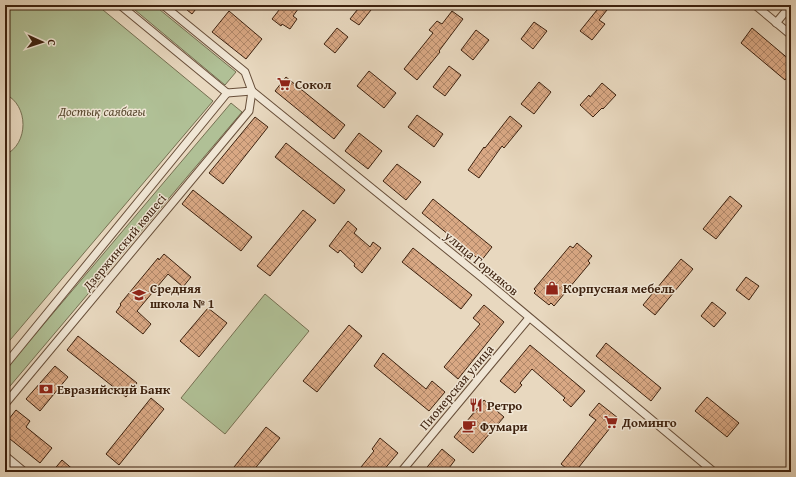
<svg xmlns="http://www.w3.org/2000/svg" width="796" height="477" viewBox="0 0 796 477" font-family="'Gentium Book Plus',serif">
	<style>
		.green { fill: #b0c096; stroke: #767052 }
		.building { fill: url(#building-cross-hatch); stroke: #3d210e }
		.lines { fill: none; stroke-linecap: round; stroke-linejoin: round }
		.minor-casing { stroke: #684f3a; stroke-width: 9 }
		.tertiary-casing { stroke: #684f3a; stroke-width: 11 }
		.minor { stroke: #f0e6d5; stroke-width: 7 }
		.tertiary { stroke: #f0e6d5; stroke-width: 9 }
		.labels { text-anchor: middle; stroke-width: 3; stroke-linejoin: round; paint-order: stroke }
		.poi-label { font-size: 13px; font-weight: bold; fill: #3d210e; stroke: #f0e6d5; text-anchor: start }
		.park-label { font-size: 13px; font-style: italic; fill: #5a4930; stroke: #f0e6d5 }
		.street-label { font-size: 13px; fill: #3d210e; stroke: #f0e6d5 }
	</style>
	<defs>
		<pattern id="building-cross-hatch" width="8" height="8" patternUnits="userSpaceOnUse"><rect width="8" height="8" fill="#d9a884"/><path d="M0 0l8 8M0 8l8-8" fill="none" stroke="#b1886a"/></pattern>
	</defs>
	<rect width="100%" height="100%" fill="#e8d8bf"/>
	<filter id="stains"><feTurbulence type="fractalNoise" baseFrequency=".005" numOctaves="4"/><feColorMatrix values="0 0 0 0 .2 0 0 0 0 .09 0 0 0 0 .02 0 0 0 .5 -.17"/></filter>
	<radialGradient id="worn" r=".72"><stop offset=".6" stop-color="#630" stop-opacity="0"/><stop offset="1" stop-color="#630" stop-opacity=".3"/></radialGradient>
	<g class="green">
		<path d="M 5,5 L 97,5 L 213,101 L 5,346 L 5,155 C 29,144 29,105 5,94 Z"/>
		<path d="M 129,5 L 154,5 L 236,72 L 225,85 Z"/>
		<path d="M 231,103 L 242,112 L 5,392 L 5,370 Z"/>
		<path d="M 265,294 L 309,331 L 225,434 L 181,398 Z"/>
	</g>
	<g class="building">
		<path d="M 181,5 L 199,5 L 192,14 Z"/>
		<path d="M 283,5 L 301,5 L 293,16 L 297,19 L 290,29 L 282,24 L 281,26 L 272,19 Z"/>
		<path d="M 361,5 L 375,5 L 359,25 L 350,19 Z"/>
		<path d="M 601,5 L 611,5 L 599,20 L 605,24 L 592,40 L 580,31 Z"/>
		<path d="M 229,11 L 262,39 L 246,59 L 212,32 Z"/>
		<path d="M 452,11 L 463,19 L 439,51 L 440,52 L 417,80 L 404,69 L 433,33 L 429,30 L 437,21 L 442,24 Z"/>
		<path d="M 534,22 L 547,31 L 533,49 L 521,39 Z"/>
		<path d="M 337,28 L 348,37 L 335,53 L 324,44 Z"/>
		<path d="M 752,28 L 791,61 L 791,72 L 785,80 L 741,43 Z"/>
		<path d="M 476,30 L 489,40 L 473,60 L 461,50 Z"/>
		<path d="M 449,66 L 461,75 L 445,96 L 433,87 Z"/>
		<path d="M 369,71 L 396,93 L 384,108 L 357,86 Z"/>
		<path d="M 286,77 L 345,125 L 334,139 L 275,91 Z"/>
		<path d="M 539,82 L 551,92 L 534,114 L 521,104 Z"/>
		<path d="M 602,83 L 616,95 L 603,109 L 602,108 L 593,117 L 580,105 L 589,95 L 590,97 Z"/>
		<path d="M 417,115 L 443,134 L 434,147 L 408,127 Z"/>
		<path d="M 510,116 L 522,126 L 504,148 L 502,146 L 479,178 L 468,170 L 484,147 L 485,148 Z"/>
		<path d="M 255,117 L 268,127 L 223,184 L 209,173 Z"/>
		<path d="M 359,133 L 382,151 L 368,169 L 345,151 Z"/>
		<path d="M 286,143 L 345,190 L 334,204 L 275,157 Z"/>
		<path d="M 397,164 L 421,182 L 406,200 L 383,181 Z"/>
		<path d="M 193,190 L 252,237 L 241,251 L 182,204 Z"/>
		<path d="M 730,196 L 742,206 L 716,239 L 703,229 Z"/>
		<path d="M 433,199 L 492,247 L 481,261 L 422,213 Z"/>
		<path d="M 303,210 L 316,220 L 270,276 L 257,266 Z"/>
		<path d="M 348,221 L 357,229 L 354,233 L 370,247 L 373,242 L 381,248 L 362,273 L 354,266 L 355,264 L 340,250 L 338,253 L 329,246 Z"/>
		<path d="M 577,243 L 592,256 L 588,261 L 590,263 L 554,306 L 551,303 L 549,305 L 534,293 L 536,291 L 534,289 L 570,246 L 573,248 Z"/>
		<path d="M 413,248 L 472,295 L 461,309 L 402,262 Z"/>
		<path d="M 164,254 L 191,277 L 183,287 L 168,274 L 137,311 L 151,324 L 143,334 L 116,312 L 121,305 L 120,304 L 158,258 L 159,260 Z"/>
		<path d="M 681,259 L 693,269 L 655,315 L 643,305 Z"/>
		<path d="M 746,277 L 759,286 L 749,300 L 736,290 Z"/>
		<path d="M 712,302 L 726,313 L 714,327 L 701,316 Z"/>
		<path d="M 484,305 L 504,322 L 458,379 L 444,367 L 480,324 L 473,318 Z"/>
		<path d="M 208,308 L 227,323 L 199,357 L 180,341 Z"/>
		<path d="M 349,325 L 362,336 L 317,392 L 303,381 Z"/>
		<path d="M 78,336 L 137,383 L 126,397 L 67,350 Z"/>
		<path d="M 606,343 L 661,388 L 651,401 L 596,356 Z"/>
		<path d="M 530,345 L 585,391 L 571,407 L 563,400 L 565,398 L 532,369 L 520,383 L 522,385 L 515,393 L 500,381 Z"/>
		<path d="M 383,353 L 426,389 L 432,381 L 445,392 L 429,411 L 374,366 Z"/>
		<path d="M 55,366 L 68,377 L 40,411 L 26,399 Z"/>
		<path d="M 707,397 L 739,423 L 727,437 L 695,411 Z"/>
		<path d="M 151,398 L 164,409 L 119,465 L 106,454 Z"/>
		<path d="M 484,400 L 504,417 L 473,453 L 454,437 Z"/>
		<path d="M 599,403 L 618,418 L 575,472 L 571,472 L 561,464 L 596,420 L 589,415 Z"/>
		<path d="M 16,410 L 30,421 L 26,427 L 52,448 L 40,463 L 5,435 L 5,424 Z"/>
		<path d="M 266,427 L 280,438 L 252,472 L 230,472 Z"/>
		<path d="M 380,438 L 398,453 L 382,472 L 357,472 L 374,451 L 372,449 Z"/>
		<path d="M 442,449 L 455,460 L 446,472 L 423,472 Z"/>
		<path d="M 62,460 L 76,472 L 52,472 Z"/>
	</g>
	<g class="lines">
		<g class="minor-casing">
			<g id="minor">
				<path d="M 120,5 L 227,93"/>
				<path d="M 755,5 L 791,35"/>
				<path d="M 776,23 L 791,5"/>
				<path d="M 227,93 L 252,91 L 480,276 L 714,472"/>
				<path d="M 5,365 L 227,93"/>
				<path d="M 5,404 L 249,111 L 252,91 L 245,72 L 163,5"/>
				<path d="M 401,472 L 529,318"/>
			</g>
		</g>
		<g class="tertiary-casing">
			<path id="tertiary" d="M 5,457 L 23,472"/>
		</g>
		<use href="#minor" class="minor"/>
		<use href="#tertiary" class="tertiary"/>
	</g>
	<defs>
		<g id="supermarket-bare" transform="scale(1.08)"><path d="M-6-5.5h2.5l.6 2H6L4.5 2H-2.5L-4.4-4H-6ZM-1.5 3.2a1.3 1.3 0 1 0 .1 0ZM3 3.2a1.3 1.3 0 1 0 .1 0Z" fill="#8f2418" stroke="#f0e6d5" stroke-width="2.5" paint-order="stroke"/></g>
		<g id="shop-bare" transform="scale(1.08)"><path d="M-5-2.5h2.3a2.7 3.5 0 0 1 5.4 0H5L5.5 6h-11ZM-1.5-2.5h3a1.5 2.3 0 0 0-3 0Z" fill="#8f2418" stroke="#f0e6d5" stroke-width="2.5" paint-order="stroke"/></g>
		<g id="school-bare" transform="scale(1.08)"><path d="M0-5L7-2L0 1L-7-2ZM-4 1L0 2.5L4 1V4Q0 6-4 4Z" fill="#8f2418" stroke="#f0e6d5" stroke-width="2.5" paint-order="stroke"/></g>
		<g id="bank-bare" transform="scale(1.08)"><path d="M-6-4H6V4H-6ZM0-2.3a2.3 2.3 0 1 0 0 4.6a2.3 2.3 0 1 0 0-4.6Z" fill="#8f2418" stroke="#f0e6d5" stroke-width="2.5" paint-order="stroke"/></g>
		<g id="restaurant-bare" transform="scale(1.08)"><path d="M-5-6h1v4h1v-4h1v4h1v-4h1v5L-1.5 .5V6h-2V.5L-5-1ZM5-6V6H3V1.5H1.5Q1.5-4 5-6Z" fill="#8f2418" stroke="#f0e6d5" stroke-width="2.5" paint-order="stroke"/></g>
		<g id="cafe-bare" transform="scale(1.08)"><path d="M-5.5-4.5H6V0H3Q3 3.5 0 3.5H-2.5Q-5.5 3.5-5.5 0ZM3-3.2v2h1.7v-2ZM-6 4.5H4V6H-6Z" fill="#8f2418" stroke="#f0e6d5" stroke-width="2.5" paint-order="stroke"/></g>
	</defs>
	<g fill-rule="evenodd">
		<use href="#supermarket-bare" x="284" y="84"/>
		<use href="#shop-bare" x="552" y="288"/>
		<use href="#school-bare" x="139" y="295"/>
		<use href="#bank-bare" x="46" y="389"/>
		<use href="#restaurant-bare" x="476" y="405"/>
		<use href="#supermarket-bare" x="611" y="422"/>
		<use href="#cafe-bare" x="469" y="426"/>
	</g>
	<g class="labels">
		<g class="poi-label">
			<text x="295" y="89">Сокол</text>
			<text x="150" y="293">Средняя<tspan x="150" dy="15">школа № 1</tspan></text>
			<text x="563" y="293">Корпусная мебель</text>
			<text x="57" y="394">Евразийский Банк</text>
			<text x="487" y="410">Ретро</text>
			<text x="622" y="427">Доминго</text>
			<text x="480" y="431">Фумари</text>
		</g>
		<g class="park-label">
			<text x="102" y="116">Достық саябағы</text>
		</g>
		<g class="street-label">
			<text transform="translate(124 242) rotate(-50)" y="5">Дзержинский көшесі</text>
			<text transform="translate(482 263) rotate(40)" y="5">улица Горняков</text>
			<text transform="translate(456 387) rotate(-50)" y="5">Пионерская улица</text>
		</g>
	</g>
	<rect width="796" height="477" fill="none" stroke="#e8d8bf" stroke-width="20"/>
	<rect x="6" y="6" width="784" height="465" fill="none" stroke="#3d210e" stroke-width="2"/>
	<rect x="10" y="10" width="776" height="457" fill="none" stroke="#3d210e"/>
	<g transform="translate(42 42) rotate(93)" stroke="#f0e6d5" stroke-width="3" paint-order="stroke">
	<path d="M0-3L7 15L0 10L-7 15Z" fill="#3d210e"/>
	<text y="-6" font-size="11" font-weight="bold" text-anchor="middle" fill="#3d210e">С</text>
	</g>
	<rect width="100%" height="100%" filter="url(#stains)"/>
	<rect width="100%" height="100%" fill="url(#worn)"/>
</svg>
